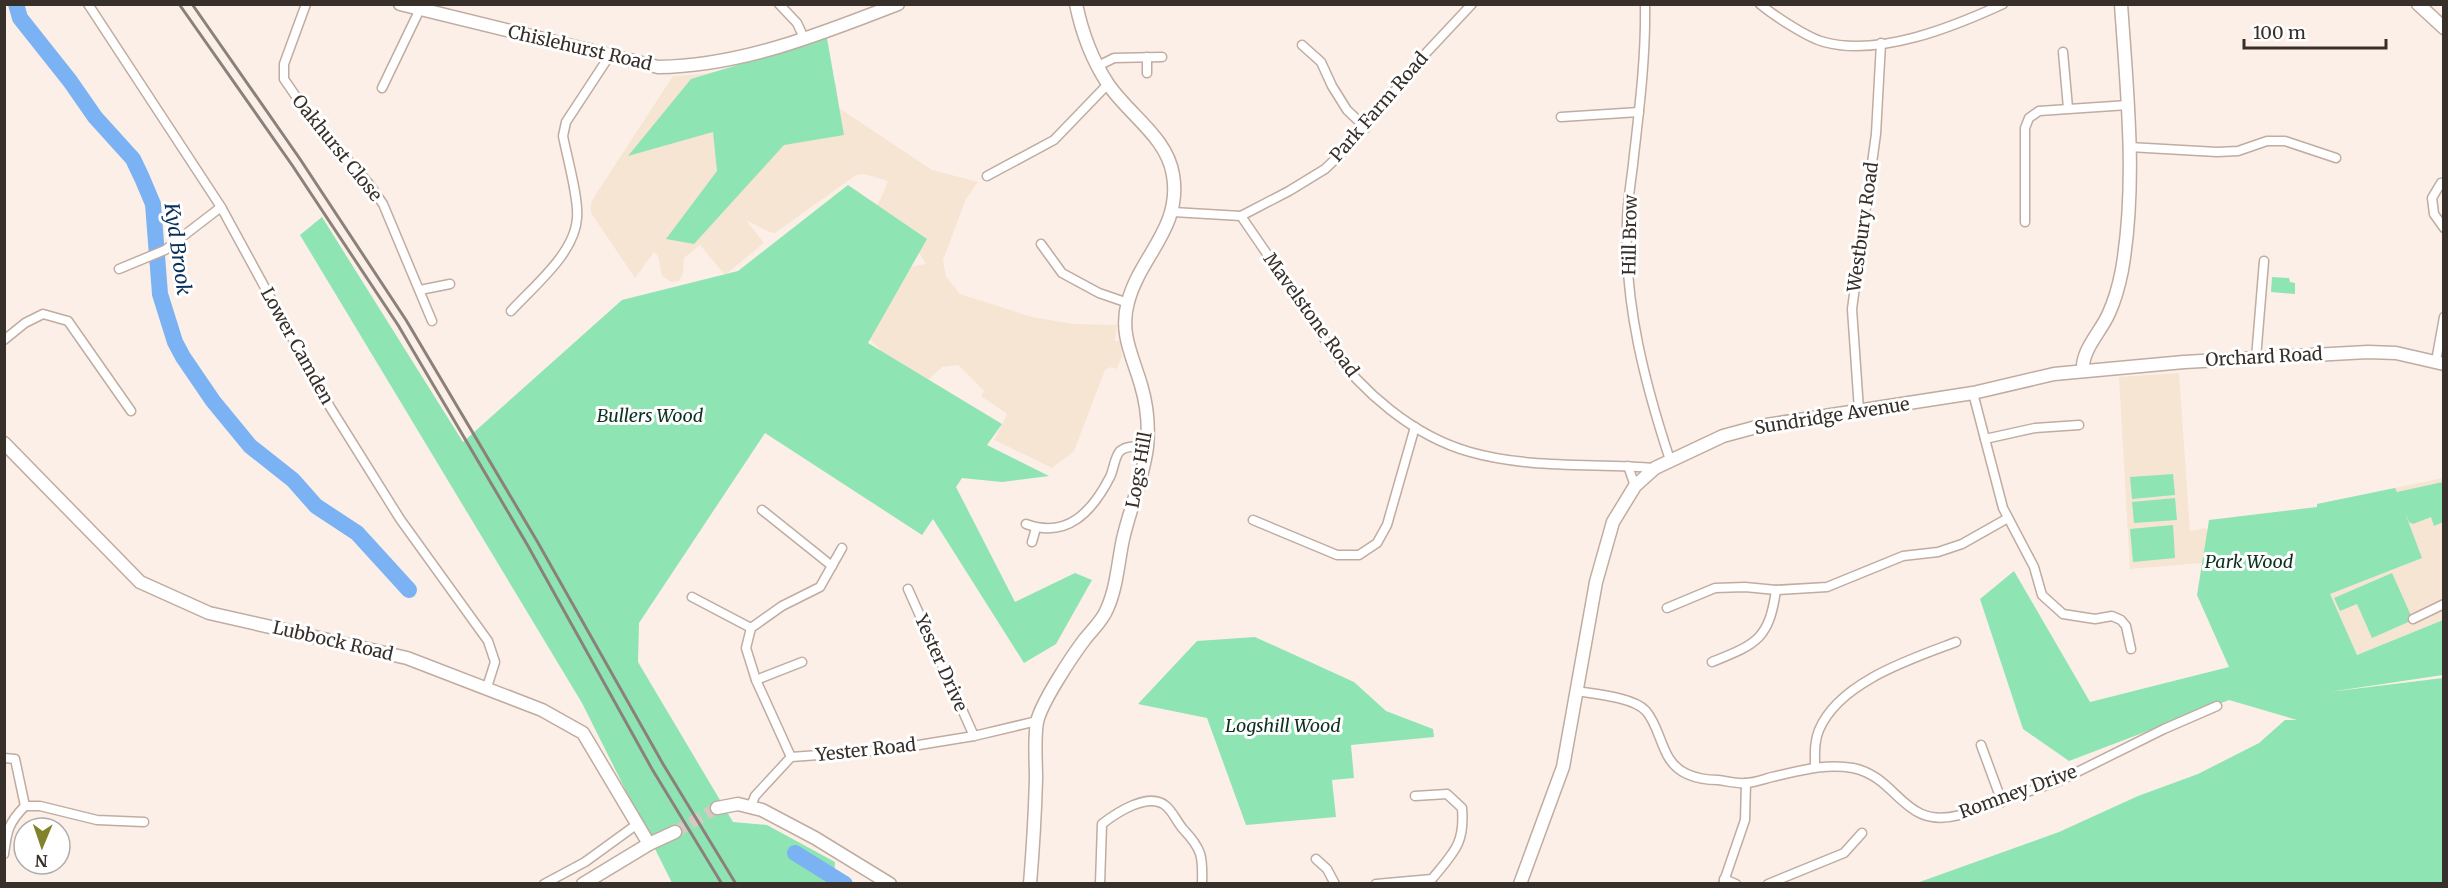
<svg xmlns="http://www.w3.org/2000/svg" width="2448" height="888" viewBox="0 0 2448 888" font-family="Merriweather,serif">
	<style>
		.education { fill: #f7e5d4 }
		.green { fill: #8fe4b3 }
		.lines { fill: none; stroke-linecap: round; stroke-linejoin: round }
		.river { stroke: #7ab2f3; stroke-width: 16 }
		.secondary-tunnel { stroke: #d5c9c2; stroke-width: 12; stroke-dasharray: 12 6; stroke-linecap: butt }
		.street-casing { stroke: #c0aca0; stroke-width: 11 }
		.secondary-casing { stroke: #c0aca0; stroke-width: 15 }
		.street { stroke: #fff; stroke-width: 8 }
		.secondary { stroke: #fff; stroke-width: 12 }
		.rail { stroke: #8b817b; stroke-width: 3 }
		.labels { text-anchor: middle; stroke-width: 6; stroke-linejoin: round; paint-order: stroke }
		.street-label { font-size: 18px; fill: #372f2a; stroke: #fff }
		.park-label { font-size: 18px; font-style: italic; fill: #0a321f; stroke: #fff }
		.water-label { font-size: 20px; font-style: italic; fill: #09315a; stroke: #fff }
	</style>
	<rect width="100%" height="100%" fill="#fcefe8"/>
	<g class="education">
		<path d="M 750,66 L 821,84 L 836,83 L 839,108 L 932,170 L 978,182 L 966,199 L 943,260 L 946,277 L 960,294 L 1032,317 L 1073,324 L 1117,325 L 1115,341 L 1120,341 L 1122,356 L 1117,369 L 1111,367 L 1105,370 L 1074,451 L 1052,468 L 994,440 L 1007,414 L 981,396 L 984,391 L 958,365 L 942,367 L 918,389 L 856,325 L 906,267 L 926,264 L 919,253 L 865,224 L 881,198 L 888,181 L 864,174 L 856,175 L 775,233 L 769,232 L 746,220 L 764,243 L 725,275 L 700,245 L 684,258 L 683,274 L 679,281 L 671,282 L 662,276 L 658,256 L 654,252 L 635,278 L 591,213 L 591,203 L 596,194 L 673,76 L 702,74 Z"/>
		<path d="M 2179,373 L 2190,531 L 2206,528 L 2215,562 L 2130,569 L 2119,377 Z"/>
		<path d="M 2443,478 L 2443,620 L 2357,655 L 2309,635 L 2317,504 Z"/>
	</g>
	<g class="green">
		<path d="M 827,38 L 844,135 L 784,145 L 694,244 L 666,239 L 717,171 L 713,132 L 628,156 L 691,79 Z"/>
		<path d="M 848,185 L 927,239 L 868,343 L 1002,424 L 987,445 L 1049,476 L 1002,482 L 962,478 L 956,487 L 1015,602 L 1075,573 L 1092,580 L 1056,644 L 1024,663 L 933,519 L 922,535 L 765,433 L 639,623 L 638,662 L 733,822 L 767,825 L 835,862 L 834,883 L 672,883 L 582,703 L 300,235 L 322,217 L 463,442 L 622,300 L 738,271 Z"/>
		<path d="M 2272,277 L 2289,278 L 2290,282 L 2295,283 L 2295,294 L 2271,292 Z"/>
		<path d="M 2173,474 L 2175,495 L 2132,499 L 2130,477 Z"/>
		<path d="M 2443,482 L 2443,522 L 2434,526 L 2431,517 L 2413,524 L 2409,522 L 2405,513 L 2422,558 L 2330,594 L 2357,655 L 2443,620 L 2443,675 L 2329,692 L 2443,678 L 2443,883 L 1914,884 L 2059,832 L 2138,796 L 2198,774 L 2259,743 L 2285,720 L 2297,720 L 2229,700 L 2069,761 L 2023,729 L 1980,599 L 2014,571 L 2090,702 L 2229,667 L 2197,595 L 2209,520 L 2317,507 L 2317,504 L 2395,488 L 2397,492 Z"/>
		<path d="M 2175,498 L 2177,520 L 2134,523 L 2132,502 Z"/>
		<path d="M 2173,525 L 2175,558 L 2133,562 L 2130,529 Z"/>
		<path d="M 2392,573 L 2413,620 L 2372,638 L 2357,604 L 2340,611 L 2334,598 Z"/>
		<path d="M 1255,637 L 1354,682 L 1386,711 L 1433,729 L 1434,737 L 1351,745 L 1354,778 L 1332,780 L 1336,817 L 1246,825 L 1207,718 L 1138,704 L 1197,641 Z"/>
	</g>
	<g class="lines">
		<g class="river">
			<path d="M 16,4 L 20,18 L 70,81 L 95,117 L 133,159 L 142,178 L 153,204 L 160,294 L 175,342 L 183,357 L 213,401 L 250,446 L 293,480 L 316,506 L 357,533 L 409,590"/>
			<path d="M 795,853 L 845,884"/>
		</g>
		<path class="secondary-tunnel" d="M 675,832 L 717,808"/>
		<g class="street-casing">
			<g id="street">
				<path d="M 88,4 L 221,207 L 330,407 L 400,519 L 488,641 L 495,662 L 487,687"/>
				<path d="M 306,4 L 284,64 L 284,79 L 310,117 L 369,184 L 383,204 L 432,321"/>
				<path d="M 779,4 L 797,23 L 804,38"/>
				<path d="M 1645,4 C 1646,58 1639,111 1633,164 C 1631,183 1627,203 1627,223 C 1624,304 1645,384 1670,460"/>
				<path d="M 1760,4 C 1773,15 1808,38 1824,42 C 1879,57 1953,27 2003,4"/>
				<path d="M 1302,45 L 1321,62 L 1332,86 L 1347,110 L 1366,128"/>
				<path d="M 2063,52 L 2068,108"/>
				<path d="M 1098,66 L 1114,58 L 1162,57"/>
				<path d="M 1147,73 L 1147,57"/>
				<path d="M 382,88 L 420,9"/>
				<path d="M 1561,117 L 1639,112"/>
				<path d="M 2129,147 L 2217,152 L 2238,151 L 2267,141 L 2285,141 L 2336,158"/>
				<path d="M 987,176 L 1054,140 L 1108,84"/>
				<path d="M 2444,185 L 2441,183 L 2432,198 L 2434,214 L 2444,228"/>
				<path d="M 1173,212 L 1241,216 L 1289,191 L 1325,169 L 1349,146 L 1427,52 L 1472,4"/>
				<path d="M 1241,216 C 1265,251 1289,286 1313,320 C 1318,328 1322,336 1328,344 C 1361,391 1413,436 1470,452 C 1530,469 1593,463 1655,468"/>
				<path d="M 2025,222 L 2025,128 L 2029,118 L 2039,111 L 2128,105"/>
				<path d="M 1041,244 L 1062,273 L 1099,293 L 1128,303"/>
				<path d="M 119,269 L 165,250 L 221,207"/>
				<path d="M 420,290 L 450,284"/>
				<path d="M 511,311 C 534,286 575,253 577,218 C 579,199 567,157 563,136 L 566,122 L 610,55"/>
				<path d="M 4,340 L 25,323 L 43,314 L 68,321 L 131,411"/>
				<path d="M 2256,358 L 2264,261"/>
				<path d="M 2436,361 L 2444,317"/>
				<path d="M 1973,393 L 2003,508 L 2034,567 L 2042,595 L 2063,614 L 2095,619 L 2112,616 L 2121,620 L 2126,626 L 2131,649"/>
				<path d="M 1859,410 L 1852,309 L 1876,134 L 1881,43"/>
				<path d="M 1985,439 L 2035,428 L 2079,425"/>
				<path d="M 1628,466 L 1635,486"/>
				<path d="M 762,510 L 832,566"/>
				<path d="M 1253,520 L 1337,555 L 1359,555 L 1377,543 L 1387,525 L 1415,427"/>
				<path d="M 1026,524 C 1067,539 1092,512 1110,477 C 1114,469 1114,458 1120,451 C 1127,445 1138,446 1147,447"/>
				<path d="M 1032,542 L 1036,528"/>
				<path d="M 908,589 L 974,736"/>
				<path d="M 692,597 L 751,628"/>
				<path d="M 1667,608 L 1715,588 L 1745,587 L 1776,590 L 1827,587 L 1903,556 L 1938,552 L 1962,544 L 2008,518"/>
				<path d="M 2413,619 L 2444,604"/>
				<path d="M 1712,662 C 1756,644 1769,640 1776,590"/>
				<path d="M 756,680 L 802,662"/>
				<path d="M 1576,691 C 1594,694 1633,697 1646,711 C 1663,731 1660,762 1687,774 C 1696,778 1709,780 1718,780 C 1727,781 1737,784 1745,783 C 1754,783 1764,779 1772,777 C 1799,771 1825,763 1853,768 C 1900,778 1902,830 1960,815 L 2059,781 L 2164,729 L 2217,706"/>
				<path d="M 1981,745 L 2002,802"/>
				<path d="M 791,757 L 756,680 L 746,648 L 751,628 L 782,606 L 820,587 L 842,548"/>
				<path d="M 4,758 L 15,759 L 25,806 L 40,806 L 97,820 L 144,822"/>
				<path d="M 1815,767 C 1815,754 1814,742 1819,730 C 1839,682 1911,659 1956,642"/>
				<path d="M 751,806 L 755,796 L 791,757 L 888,750 L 974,736 L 1037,721"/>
				<path d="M 4,854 C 7,831 8,823 25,806"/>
				<path d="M 1316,859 L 1327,869 L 1335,884"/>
				<path d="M 1724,879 L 1736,884"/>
				<path d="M 544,884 L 585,862 L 636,825"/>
				<path d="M 1100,884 L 1102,824 C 1116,813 1149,791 1166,806 C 1173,812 1177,822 1183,829 C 1202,849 1203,856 1202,884"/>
				<path d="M 1376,884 L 1432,879 C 1454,852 1465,844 1462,808 L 1447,794 L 1415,796"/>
				<path d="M 1723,884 L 1745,820 L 1746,783"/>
				<path d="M 1768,884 L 1844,853 L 1862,833"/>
			</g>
		</g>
		<g class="secondary-casing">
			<g id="secondary">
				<path d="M 400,4 L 658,67 C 741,66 821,34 898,4"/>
				<path d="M 2418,4 L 2444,28"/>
				<path d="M 2083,371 C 2081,350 2101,332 2109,313 C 2115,300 2119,285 2122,270 C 2137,183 2127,92 2121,4"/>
				<path d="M 4,443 L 140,582 L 209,613 L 407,658 L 542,710 L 583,733 L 649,844"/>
				<path d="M 717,808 L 738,804 L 762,810 L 815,838 L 890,884"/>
				<path d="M 583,884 L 649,844 L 675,832"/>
				<path d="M 1030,884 C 1033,848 1035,814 1036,779 C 1036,761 1034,739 1037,722 C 1041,703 1072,656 1085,639 C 1092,630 1103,620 1107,609 C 1117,587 1118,562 1123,539 C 1130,508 1143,479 1147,447 C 1149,427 1147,405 1141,385 C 1133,357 1119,333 1128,302 C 1140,256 1182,228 1173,175 C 1167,137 1129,115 1108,84 C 1092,60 1082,33 1076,4"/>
				<path d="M 1520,884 L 1563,767 L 1596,582 L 1613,522 L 1635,486 L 1655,468 L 1723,436 L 1760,426 L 1973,393 L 2054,374 L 2184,362 L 2368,352 L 2396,353 L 2444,364"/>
			</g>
		</g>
		<use href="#street" class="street"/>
		<use href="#secondary" class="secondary"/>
		<g class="rail">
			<path d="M 179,4 L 292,165 L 398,325 L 528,546 L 652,769 L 722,884"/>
			<path d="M 192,4 L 300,159 L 406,320 L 537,541 L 663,764 L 736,884"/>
		</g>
	</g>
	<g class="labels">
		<g class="street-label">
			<text transform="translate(580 48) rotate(13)" y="6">Chislehurst Road</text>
			<text transform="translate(1379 107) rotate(-49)" y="6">Park Farm Road</text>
			<text transform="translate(337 148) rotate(51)" y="6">Oakhurst Close</text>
			<text transform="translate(1863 227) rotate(-82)" y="6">Westbury Road</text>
			<text transform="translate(1630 235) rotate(-89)" y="6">Hill Brow</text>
			<text transform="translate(1311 315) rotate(54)" y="6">Mavelstone Road</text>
			<text transform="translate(297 346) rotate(61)" y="6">Lower Camden</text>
			<text transform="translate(2264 357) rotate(-3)" y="6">Orchard Road</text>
			<text transform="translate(1832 416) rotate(-9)" y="6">Sundridge Avenue</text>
			<text transform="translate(1139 470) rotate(-80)" y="6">Logs Hill</text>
			<text transform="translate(333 641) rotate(13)" y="6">Lubbock Road</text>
			<text transform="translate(941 663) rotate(66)" y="6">Yester Drive</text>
			<text transform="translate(866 750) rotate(-6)" y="6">Yester Road</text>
			<text transform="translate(2018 792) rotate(-20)" y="6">Romney Drive</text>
		</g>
		<g class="park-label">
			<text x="650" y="422">Bullers Wood</text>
			<text x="2249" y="568">Park Wood</text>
			<text x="1283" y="732">Logshill Wood</text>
		</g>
		<g class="water-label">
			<text transform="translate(178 249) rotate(82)" y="7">Kyd Brook</text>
		</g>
	</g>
	<rect width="2448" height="888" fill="none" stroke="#372f2a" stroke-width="12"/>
	<g transform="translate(42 846) rotate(182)"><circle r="28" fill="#ffffff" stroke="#afacaa" stroke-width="1.5"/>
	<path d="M0-4.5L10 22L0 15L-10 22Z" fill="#82822b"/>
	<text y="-9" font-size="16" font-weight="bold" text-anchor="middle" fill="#372f2a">N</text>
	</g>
	<path d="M2244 39v9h142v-9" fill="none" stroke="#372f2a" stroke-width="3"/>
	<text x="2253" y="39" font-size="18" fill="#372f2a" stroke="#ffffff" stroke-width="4.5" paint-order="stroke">100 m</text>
</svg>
